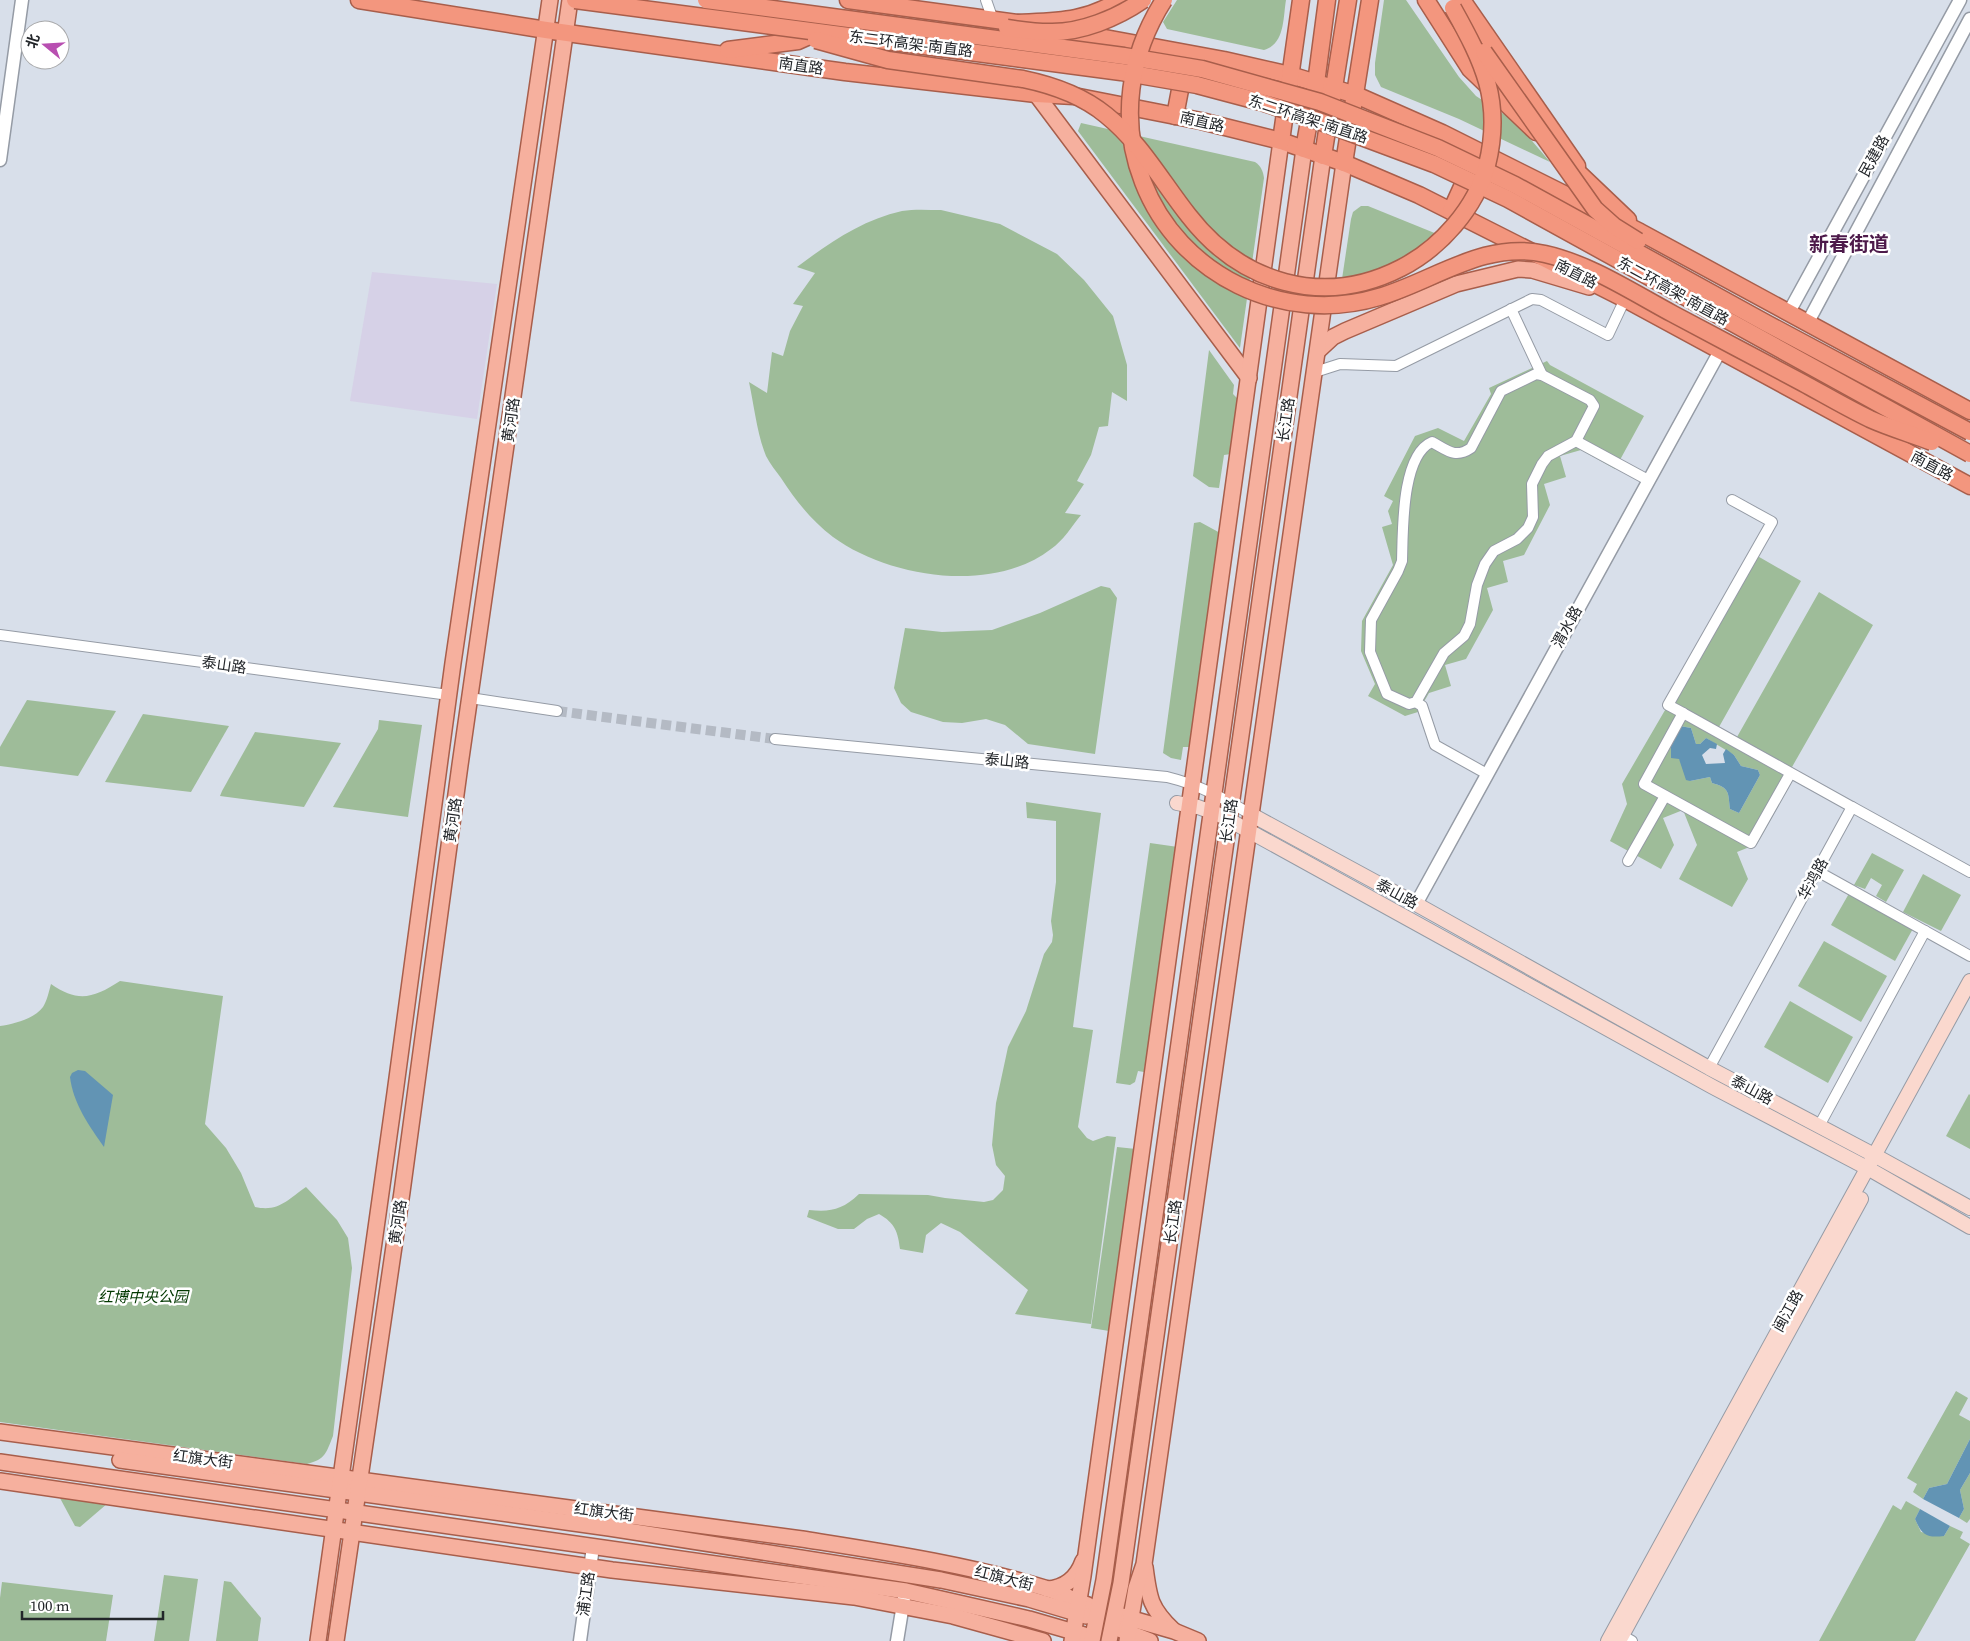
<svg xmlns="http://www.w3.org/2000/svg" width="1970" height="1641" viewBox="0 0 1970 1641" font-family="'Source Serif 4','Noto Sans SC',serif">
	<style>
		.education { fill: #d6d1e7 }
		.green { fill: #9ebc99 }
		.water { fill: #6294b4 }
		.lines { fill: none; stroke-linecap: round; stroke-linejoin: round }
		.minor-tunnel { stroke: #b4bac4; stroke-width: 10; stroke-dasharray: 10 5; stroke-linecap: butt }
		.minor-casing { stroke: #959ba5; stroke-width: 12 }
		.tertiary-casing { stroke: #959ba5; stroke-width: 15 }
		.secondary-casing { stroke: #959ba5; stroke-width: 16 }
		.primary-casing { stroke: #a85e4b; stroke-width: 18 }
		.trunk-casing { stroke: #a85e4b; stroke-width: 19 }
		.minor { stroke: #fff; stroke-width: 10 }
		.tertiary { stroke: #fff; stroke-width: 12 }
		.secondary { stroke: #fad8ce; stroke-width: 14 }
		.primary { stroke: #f6b09e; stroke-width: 15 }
		.trunk { stroke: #f3967e; stroke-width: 16 }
		.trunk-bridge-casing { stroke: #a85e4b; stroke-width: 19; stroke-linecap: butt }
		.trunk-bridge { stroke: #f3967e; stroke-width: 16 }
		.labels { text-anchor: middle; stroke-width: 5; stroke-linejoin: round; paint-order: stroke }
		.street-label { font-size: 15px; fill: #23262a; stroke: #fff }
		.park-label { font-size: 15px; font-style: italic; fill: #023800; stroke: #fff }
		.district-label { font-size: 20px; font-weight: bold; fill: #4d1a4a; stroke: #fff }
	</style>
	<rect width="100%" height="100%" fill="#d8dfea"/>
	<path class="education" d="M 372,272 L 497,284 L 477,419 L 350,401 Z"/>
	<g class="green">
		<path d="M 1177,0 L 1286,0 C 1283,18 1285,44 1264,50 L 1167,29 L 1163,22 Z"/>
		<path d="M 1384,0 L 1406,0 L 1459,77 L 1476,96 L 1516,122 L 1550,162 L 1459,119 L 1381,87 L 1375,75 L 1375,63 Z"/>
		<path d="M 1081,123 L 1255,162 C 1261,166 1263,171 1264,178 L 1240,348 L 1078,131 Z"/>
		<path d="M 1361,206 L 1368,206 L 1437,234 L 1419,250 L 1384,270 L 1342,279 L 1351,219 L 1353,212 Z"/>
		<path d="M 941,210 L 1000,224 L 1057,254 L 1084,280 L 1113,316 L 1127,365 L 1127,401 L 1112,392 L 1108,426 L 1099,427 L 1091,455 L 1077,481 L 1084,484 L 1065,513 L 1081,515 C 1072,526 1063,541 1051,549 C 993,594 889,578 833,537 C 811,520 796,501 781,478 C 776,471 770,464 766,456 C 757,434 754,405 749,382 L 767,393 L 772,352 L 783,356 L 790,331 L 803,306 L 793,304 L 815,273 L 797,267 C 829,243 862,220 902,211 C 914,209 928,210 941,210 Z"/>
		<path d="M 1209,350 L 1234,385 L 1233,394 L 1239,400 L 1231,454 L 1224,455 L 1219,488 L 1209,487 L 1193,476 Z"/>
		<path d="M 1547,361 L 1550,365 L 1644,416 L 1615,469 L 1581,450 L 1560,456 L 1566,477 L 1544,484 L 1550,505 L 1524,555 L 1503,561 L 1508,582 L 1487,588 L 1493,610 L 1466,659 L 1445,665 L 1451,686 L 1429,693 L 1418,712 L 1405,716 L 1368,696 L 1375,684 L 1361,651 L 1362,621 L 1393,565 L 1382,527 L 1392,524 L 1388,511 L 1393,501 L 1384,496 L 1415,436 L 1438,428 L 1464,441 L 1491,394 L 1489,388 Z"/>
		<path d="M 1200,522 L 1222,534 L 1191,747 L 1183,747 L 1181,760 L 1171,758 L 1163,753 L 1194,523 Z"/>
		<path d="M 1754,554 L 1801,581 L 1719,727 L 1737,737 L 1819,592 L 1873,625 L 1792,767 L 1790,774 L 1785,784 L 1789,787 L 1757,844 L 1737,852 L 1748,879 L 1732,907 L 1679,879 L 1697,845 L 1683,810 L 1663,818 L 1674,845 L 1661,869 L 1610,841 L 1627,804 L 1622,784 L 1668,705 L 1683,713 L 1671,742 L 1690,781 L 1710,777 L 1712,783 C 1730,788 1728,792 1730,809 L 1739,813 L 1760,775 L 1758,770 L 1741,766 L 1734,755 L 1706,738 L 1700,744 L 1696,744 L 1691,728 L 1680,726 L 1687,711 L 1670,702 Z"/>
		<path d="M 1101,586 L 1110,588 L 1117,598 L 1095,754 L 1028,744 L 1005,725 L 986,719 L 962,723 L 943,722 L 911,712 L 901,703 L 894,688 L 905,628 L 942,632 L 992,630 L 1040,613 Z"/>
		<path d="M 27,700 L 116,711 L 78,776 L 0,766 L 0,747 Z"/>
		<path d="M 143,714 L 229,726 L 191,792 L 105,782 Z"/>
		<path d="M 379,720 L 422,725 L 408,817 L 333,807 L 378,729 Z"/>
		<path d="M 255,732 L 341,743 L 304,807 L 220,796 L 222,791 Z"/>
		<path d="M 1026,802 L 1101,813 L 1073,1027 L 1093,1030 L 1078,1127 L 1087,1138 L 1093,1141 L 1107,1136 L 1116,1137 L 1091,1324 L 1015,1314 L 1028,1290 L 960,1232 L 941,1223 L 926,1235 L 923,1253 L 900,1249 C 898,1232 895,1223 879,1214 L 867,1219 L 854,1229 L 838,1229 L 807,1217 L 809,1210 C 831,1212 842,1210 859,1194 L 928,1195 L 945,1198 L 984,1202 L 993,1200 L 1003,1190 L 1005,1176 L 996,1165 L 992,1145 L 996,1103 L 1008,1047 L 1026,1011 L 1044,954 L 1052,942 L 1053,935 L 1051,921 L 1056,882 L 1056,821 L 1027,818 Z"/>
		<path d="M 1150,843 L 1178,847 L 1144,1072 L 1138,1071 L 1135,1082 L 1130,1085 L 1116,1083 Z"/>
		<path d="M 1872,853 L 1904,870 L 1886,902 L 1876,896 L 1882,885 L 1871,878 L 1865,889 L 1854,885 Z"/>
		<path d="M 1923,874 L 1961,895 L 1941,931 L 1903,912 Z"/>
		<path d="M 1851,890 L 1915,925 L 1895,961 L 1831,925 Z"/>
		<path d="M 1824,941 L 1887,976 L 1861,1022 L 1798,986 Z"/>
		<path d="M 120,981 L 223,996 L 205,1124 L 226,1148 L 241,1173 L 255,1207 C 279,1212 287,1200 306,1187 L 337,1220 L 348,1238 L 352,1268 L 333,1436 C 326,1453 326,1459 307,1464 L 0,1422 L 0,1026 C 14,1024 34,1019 43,1007 C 47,1001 49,991 51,984 C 78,1003 94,998 120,981 Z"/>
		<path d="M 1790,1001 L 1853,1037 L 1828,1083 L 1764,1047 Z"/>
		<path d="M 1969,1094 L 1970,1095 L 1970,1149 L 1946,1136 Z"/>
		<path d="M 1117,1147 L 1136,1149 L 1109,1331 L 1091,1328 Z"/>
		<path d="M 1956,1391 L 1968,1398 L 1959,1415 L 1970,1421 L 1970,1439 L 1947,1484 L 1929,1488 L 1923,1499 L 1913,1492 L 1917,1484 L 1907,1478 Z"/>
		<path d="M 1970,1473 L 1970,1519 L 1967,1523 L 1959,1518 L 1964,1509 L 1960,1490 Z"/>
		<path d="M 54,1487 L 115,1497 L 80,1527 L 75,1526 Z"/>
		<path d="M 1906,1501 L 1920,1509 L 1915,1519 L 1921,1532 L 1944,1536 L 1950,1526 L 1963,1532 L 1960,1538 L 1970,1544 L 1915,1641 L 1819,1641 L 1893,1505 L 1901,1510 Z"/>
		<path d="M 164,1575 L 198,1579 L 189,1641 L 154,1641 Z"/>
		<path d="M 224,1581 L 231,1582 L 261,1618 L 258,1641 L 216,1641 Z"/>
		<path d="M 2,1582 L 113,1595 L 106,1641 L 0,1641 L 0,1598 Z"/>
	</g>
	<g class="water">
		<path d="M 1680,726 L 1691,728 L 1696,744 L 1700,744 L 1706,738 L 1717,744 L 1716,749 L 1710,748 L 1702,755 L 1706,764 L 1725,763 L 1723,754 L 1726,749 L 1734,755 L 1741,766 L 1758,770 L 1760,775 L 1739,813 L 1730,809 C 1728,792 1730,788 1712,783 L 1710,777 L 1690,781 L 1686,780 L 1679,759 L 1671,758 L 1671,742 Z"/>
		<path d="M 78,1070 L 85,1071 L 113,1095 L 104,1147 C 89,1126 73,1103 70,1077 L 72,1073 Z"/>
		<path d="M 1970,1439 L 1970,1473 L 1960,1490 L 1964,1509 L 1959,1518 L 1923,1499 L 1929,1488 L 1947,1484 Z"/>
		<path d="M 1920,1509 L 1950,1526 L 1944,1536 C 1926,1538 1922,1535 1915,1519 Z"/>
	</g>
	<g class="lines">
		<path class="minor-tunnel" d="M 557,711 L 775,739"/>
		<g class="minor-casing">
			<g id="minor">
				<path d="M 986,0 L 993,20"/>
				<path d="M 1511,309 L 1542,375"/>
				<path d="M 1315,372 L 1340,364 L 1396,366 L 1532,299 L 1541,300 L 1608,335 L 1625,299"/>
				<path d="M 1536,374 L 1542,375 L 1590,400 L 1594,406 L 1576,441 L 1548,456 L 1542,464 L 1532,484 L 1533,517 L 1528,528 L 1517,539 L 1494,551 L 1485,564 L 1477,585 L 1470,624 L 1464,636 L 1444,653 L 1416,702 L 1409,704 L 1387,694 L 1370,652 L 1371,620 L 1398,571 L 1402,561 C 1403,532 1401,455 1432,442 C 1447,450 1455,459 1471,448 L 1501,391 Z"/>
				<path d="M 1576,441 L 1648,480"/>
				<path d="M 0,635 L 449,695"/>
				<path d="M 470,698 L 557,711"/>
				<path d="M 1416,702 L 1422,706 L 1435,745 L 1487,774"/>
				<path d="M 1683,713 L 1668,705 L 1772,522 L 1732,500"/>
				<path d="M 775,739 L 1167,777 C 1200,785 1223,798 1252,815"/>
				<path d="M 1790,774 L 1751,843 L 1644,784 L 1683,713 L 1852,807"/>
				<path d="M 1628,861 L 1665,796"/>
				<path d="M 1817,871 L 1970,956"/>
				<path d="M 1709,1068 L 1852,807 L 1970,872"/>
				<path d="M 1819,1126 L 1925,931"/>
				<path d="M 1616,1632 L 1632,1641"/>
			</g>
		</g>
		<g class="tertiary-casing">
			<g id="tertiary">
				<path d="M 0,160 L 22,0"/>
				<path d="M 1789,312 L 1960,0"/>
				<path d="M 1808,322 L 1970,19"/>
				<path d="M 1416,904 L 1720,351"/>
				<path d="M 580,1641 L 593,1547"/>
				<path d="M 897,1641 L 904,1598"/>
			</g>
		</g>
		<g class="secondary-casing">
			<g id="secondary">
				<path d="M 1177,803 L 1198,807 L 1220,815 L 1713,1087 L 1871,1170 L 1970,1227"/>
				<path d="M 1252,815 L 1416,904 L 1709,1068 L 1874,1155 L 1970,1208"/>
				<path d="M 1608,1641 L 1970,981"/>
				<path d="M 1619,1641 L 1861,1199"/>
			</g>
		</g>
		<g class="primary-casing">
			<g id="primary">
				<path d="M 1036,94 L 1249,378"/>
				<path d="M 1319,350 L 1333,337 L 1345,331 L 1456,284 L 1518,269 L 1532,270 L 1589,287"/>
				<path d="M 0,1432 L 802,1539 C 884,1552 966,1564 1045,1588 C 1060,1593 1074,1600 1088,1605"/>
				<path d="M 120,1460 L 609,1528 L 941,1580 L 1029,1599 L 1086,1616"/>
				<path d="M 0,1462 L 906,1591 L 1029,1619 L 1084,1635"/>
				<path d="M 0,1481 L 612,1570 L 854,1597 L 953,1616 L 1043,1641"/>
				<path d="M 1145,1567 C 1149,1598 1150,1608 1173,1630"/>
				<path d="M 1047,1589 C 1065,1588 1077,1578 1083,1561"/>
				<path d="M 1122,1616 L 1174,1631 L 1198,1641"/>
				<path d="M 1119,1629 L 1150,1641"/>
				<path d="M 318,1641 L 395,1093 L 453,663 L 550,0"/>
				<path d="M 336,1641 L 402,1192 L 460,765 L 570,0"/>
				<path d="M 1072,1641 L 1083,1576 L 1281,141"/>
				<path d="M 1092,1641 L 1104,1580 L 1304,149"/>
				<path d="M 1109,1641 L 1121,1583 L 1323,156"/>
				<path d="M 1127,1641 L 1136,1588 L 1144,1564 L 1344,163"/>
			</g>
		</g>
		<g class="trunk-casing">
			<g id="trunk">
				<path d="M 359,0 L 546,30 L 845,72 L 1036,94 L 1074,96 L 1201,121 L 1281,141 L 1344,163 L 1419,195 L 1625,299 L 1970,486"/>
				<path d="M 848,0 L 1025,24"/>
				<path d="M 1426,0 L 1470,69 L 1536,132"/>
				<path d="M 1462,0 L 1577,166"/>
				<path d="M 1018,23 C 1058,21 1085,22 1120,0"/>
				<path d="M 1067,31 L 1224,60 L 1290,75 L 1356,95 L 1442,133 L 1640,232 L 1970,411"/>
				<path d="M 728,50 L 798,41 L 807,37 L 814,27 L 812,22"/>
				<path d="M 1175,116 L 1184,69"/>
				<path d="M 1281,141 L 1301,0"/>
				<path d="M 1304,149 L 1316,83 L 1327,0"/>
				<path d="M 1323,156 L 1348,0"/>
				<path d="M 1566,161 L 1628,220"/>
				<path d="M 1344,163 L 1370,0"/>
				<path d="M 1451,211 L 1471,167"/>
			</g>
		</g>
		<use href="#minor" class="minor"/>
		<use href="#tertiary" class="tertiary"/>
		<use href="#secondary" class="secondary"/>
		<use href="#primary" class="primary"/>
		<use href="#trunk" class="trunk"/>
		<g class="trunk-bridge-casing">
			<g id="trunk-bridge">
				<path d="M 575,0 L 1121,72 L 1197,85 L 1261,102 L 1316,120 L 1434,164 L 1508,199 L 1970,454"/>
				<path d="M 706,0 L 1124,56 L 1202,69 L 1320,102 L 1438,148 L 1515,185 L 1766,323 L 1970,432"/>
				<path d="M 1164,0 C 1129,55 1119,121 1143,182 C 1179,275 1283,326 1379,297 C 1434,281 1484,240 1545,254 C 1590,264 1632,292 1673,314 C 1716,337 1760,360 1803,383 C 1825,395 1847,408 1870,419 C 1890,428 1911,434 1932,442"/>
				<path d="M 1007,28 C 1021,30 1035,32 1049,32 C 1081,33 1117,18 1143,0"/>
				<path d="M 816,40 L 888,60 L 1023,79 C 1052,85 1083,96 1106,115 C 1141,143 1162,182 1189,216 C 1241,283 1323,308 1401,268 C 1440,248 1476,208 1487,165 C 1503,101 1483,62 1453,8"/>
				<path d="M 1484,52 L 1595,209 L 1614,226 L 1638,241"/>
			</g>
		</g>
		<use href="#trunk-bridge" class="trunk-bridge"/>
	</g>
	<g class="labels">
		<g class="street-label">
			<text transform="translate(911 44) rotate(7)" y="5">东二环高架-南直路</text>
			<text transform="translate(801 66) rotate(8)" y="5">南直路</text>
			<text transform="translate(1308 119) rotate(18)" y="5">东二环高架-南直路</text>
			<text transform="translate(1202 122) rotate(13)" y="5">南直路</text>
			<text transform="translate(1874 156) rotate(-61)" y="5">民建路</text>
			<text transform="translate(1576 274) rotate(27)" y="5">南直路</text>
			<text transform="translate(1673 291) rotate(29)" y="5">东二环高架-南直路</text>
			<text transform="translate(511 420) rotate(-82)" y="5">黄河路</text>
			<text transform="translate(1286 420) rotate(-82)" y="5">长江路</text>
			<text transform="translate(1932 466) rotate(28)" y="5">南直路</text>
			<text transform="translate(1567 627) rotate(-61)" y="5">渭水路</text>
			<text transform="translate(224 665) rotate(8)" y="5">泰山路</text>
			<text transform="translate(1007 761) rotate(5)" y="5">泰山路</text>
			<text transform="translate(453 820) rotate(-82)" y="5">黄河路</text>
			<text transform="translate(1229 821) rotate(-82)" y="5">长江路</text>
			<text transform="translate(1813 879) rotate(-61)" y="5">华鸿路</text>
			<text transform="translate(1397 894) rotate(28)" y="5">泰山路</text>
			<text transform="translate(1752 1090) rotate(28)" y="5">泰山路</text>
			<text transform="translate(398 1222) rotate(-82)" y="5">黄河路</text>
			<text transform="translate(1173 1222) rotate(-82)" y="5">长江路</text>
			<text transform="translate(1788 1311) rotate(-61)" y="5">闽江路</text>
			<text transform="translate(203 1459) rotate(7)" y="5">红旗大街</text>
			<text transform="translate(604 1512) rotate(7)" y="5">红旗大街</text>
			<text transform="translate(1004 1578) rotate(14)" y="5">红旗大街</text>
			<text transform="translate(586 1594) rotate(-82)" y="5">浦江路</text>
		</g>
		<g class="park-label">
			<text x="143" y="1302">红博中央公园</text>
		</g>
		<g class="district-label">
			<text x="1849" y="251">新春街道</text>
		</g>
	</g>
	<g transform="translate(45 45) rotate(288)"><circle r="24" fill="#ffffff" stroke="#a7a8aa"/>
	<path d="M0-4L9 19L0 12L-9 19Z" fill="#b84fb1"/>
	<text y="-8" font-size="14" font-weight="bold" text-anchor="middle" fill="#23262a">北</text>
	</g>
	<path d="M22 1611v8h141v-8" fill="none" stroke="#23262a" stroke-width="2.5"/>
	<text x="30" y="1611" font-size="15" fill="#23262a" stroke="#ffffff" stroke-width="4" paint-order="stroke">100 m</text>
</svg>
